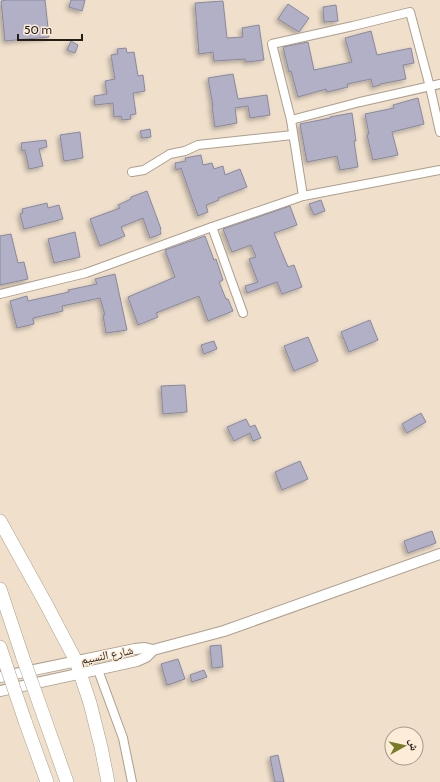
<svg xmlns="http://www.w3.org/2000/svg" width="440" height="782" viewBox="0 0 440 782" font-family="Cabin,'Noto Naskh Arabic',sans-serif">
	<style>
		.building { fill: #b1b0c7; stroke: #89899e; filter: url(#shadow) }
		.lines { fill: none; stroke-linecap: round; stroke-linejoin: round }
		.minor-casing { stroke: #ae9f8c; stroke-width: 10 }
		.tertiary-casing { stroke: #ae9f8c; stroke-width: 12 }
		.trunk-casing { stroke: #ae9f8c; stroke-width: 14 }
		.minor { stroke: #fff; stroke-width: 8 }
		.tertiary { stroke: #fff; stroke-width: 10 }
		.trunk { stroke: #fff; stroke-width: 13 }
		.trunk-bridge-casing { stroke: #ae9f8c; stroke-width: 14; stroke-linecap: butt }
		.trunk-bridge { stroke: #fff; stroke-width: 13 }
		.labels { text-anchor: middle; stroke-width: 3; stroke-linejoin: round; paint-order: stroke }
		.street-label { font-size: 12px; fill: #241e17; stroke: #fdecd8 }
	</style>
	<defs>
		<filter id="shadow"><feDropShadow dx="-2.5" dy="2.5" stdDeviation="2" flood-color="#0004"/></filter>
	</defs>
	<rect width="100%" height="100%" fill="#efdfcb"/>
	<g class="building">
		<path d="M 7,0 L 45,0 L 49,37 L 5,41 L 1,1 Z"/>
		<path d="M 71,0 L 85,0 L 82,11 L 69,7 Z"/>
		<path d="M 223,1 L 227,38 L 243,37 L 242,28 L 259,25 L 264,60 L 246,62 L 245,59 L 214,61 L 213,52 L 199,54 L 195,3 Z"/>
		<path d="M 288,4 L 309,18 L 299,32 L 278,19 Z"/>
		<path d="M 336,5 L 338,21 L 324,22 L 323,7 Z"/>
		<path d="M 371,31 L 377,55 L 411,48 L 414,63 L 403,65 L 406,79 L 380,84 L 380,85 L 373,87 L 371,79 L 347,84 L 348,87 L 327,92 L 326,89 L 298,97 L 291,71 L 289,72 L 283,47 L 308,42 L 314,70 L 352,62 L 345,38 Z"/>
		<path d="M 71,41 L 78,45 L 75,53 L 67,50 Z"/>
		<path d="M 126,48 L 127,53 L 134,52 L 138,76 L 143,75 L 145,91 L 133,93 L 136,114 L 130,115 L 131,119 L 122,120 L 121,116 L 114,117 L 113,103 L 95,105 L 94,96 L 107,94 L 105,81 L 115,79 L 111,55 L 118,54 L 117,49 Z"/>
		<path d="M 233,74 L 238,99 L 267,95 L 270,115 L 250,118 L 248,106 L 235,108 L 237,123 L 215,127 L 212,106 L 213,106 L 208,78 Z"/>
		<path d="M 418,98 L 424,124 L 392,132 L 398,155 L 373,160 L 367,135 L 369,134 L 365,114 L 394,108 L 393,105 Z"/>
		<path d="M 352,113 L 356,141 L 354,141 L 358,167 L 340,170 L 337,156 L 307,162 L 300,124 L 330,118 L 330,117 Z"/>
		<path d="M 150,129 L 151,137 L 142,138 L 140,131 Z"/>
		<path d="M 80,132 L 83,158 L 64,161 L 60,135 Z"/>
		<path d="M 46,140 L 47,147 L 39,149 L 43,166 L 29,169 L 25,150 L 22,151 L 21,143 Z"/>
		<path d="M 201,155 L 203,165 L 212,163 L 214,169 L 223,166 L 225,175 L 240,169 L 247,187 L 218,198 L 219,200 L 206,205 L 208,212 L 198,216 L 181,168 L 176,170 L 175,163 L 186,161 L 185,158 Z"/>
		<path d="M 147,191 L 161,229 L 160,230 L 161,234 L 150,238 L 143,218 L 121,227 L 125,236 L 100,246 L 90,219 L 120,208 L 118,205 L 131,199 L 131,197 Z"/>
		<path d="M 321,200 L 325,211 L 314,215 L 309,204 Z"/>
		<path d="M 47,203 L 48,208 L 59,205 L 63,219 L 24,229 L 20,214 L 23,213 L 22,209 Z"/>
		<path d="M 290,206 L 297,225 L 274,233 L 288,267 L 294,265 L 302,287 L 282,294 L 277,282 L 247,293 L 245,286 L 258,282 L 249,259 L 256,257 L 251,245 L 232,252 L 223,229 Z"/>
		<path d="M 75,232 L 80,257 L 54,263 L 48,239 Z"/>
		<path d="M 11,234 L 18,263 L 24,262 L 28,279 L 0,285 L 0,236 Z"/>
		<path d="M 205,236 L 214,260 L 216,259 L 223,280 L 219,282 L 226,299 L 228,299 L 233,311 L 208,321 L 199,296 L 156,313 L 158,317 L 138,325 L 128,297 L 175,277 L 165,250 Z"/>
		<path d="M 115,274 L 127,330 L 106,333 L 103,315 L 105,315 L 100,298 L 62,306 L 63,311 L 33,318 L 34,324 L 17,328 L 10,301 L 27,296 L 28,301 L 69,292 L 68,290 L 97,284 L 95,279 Z"/>
		<path d="M 370,320 L 378,340 L 349,352 L 341,332 Z"/>
		<path d="M 308,337 L 318,361 L 294,371 L 284,346 Z"/>
		<path d="M 214,341 L 217,349 L 204,354 L 201,345 Z"/>
		<path d="M 185,385 L 187,412 L 163,414 L 161,386 Z"/>
		<path d="M 421,413 L 426,422 L 407,433 L 402,424 Z"/>
		<path d="M 246,419 L 250,427 L 255,425 L 261,438 L 253,441 L 250,433 L 234,441 L 227,427 Z"/>
		<path d="M 300,461 L 308,479 L 282,490 L 275,472 Z"/>
		<path d="M 432,531 L 436,543 L 408,553 L 404,541 Z"/>
		<path d="M 221,645 L 223,667 L 212,668 L 210,646 Z"/>
		<path d="M 178,659 L 185,679 L 167,685 L 161,664 Z"/>
		<path d="M 204,670 L 207,677 L 192,682 L 190,675 Z"/>
		<path d="M 278,755 L 284,782 L 275,782 L 270,757 Z"/>
	</g>
	<g class="lines">
		<g class="minor-casing">
			<g id="minor">
				<path d="M 291,120 L 360,102 L 440,84"/>
				<path d="M 132,172 L 144,170 L 170,154 L 185,151 L 198,145 L 293,135"/>
				<path d="M 303,196 L 291,120 L 272,44 L 353,26 L 410,12 L 430,87 L 440,132"/>
				<path d="M 212,227 L 243,313"/>
				<path d="M 0,294 L 86,273 L 212,227 L 303,196 L 440,170"/>
				<path d="M 98,670 L 123,738 L 132,782"/>
			</g>
		</g>
		<g class="tertiary-casing">
			<g id="tertiary">
				<path d="M 0,677 L 135,649 L 145,648 L 153,650"/>
				<path d="M 0,691 L 137,661 L 146,657 L 153,650 L 224,631 L 440,554"/>
			</g>
		</g>
		<g class="trunk-casing">
			<g id="trunk">
				<path d="M 0,521 L 46,604 L 76,661 L 90,703 L 101,747 L 108,782"/>
				<path d="M 0,589 L 23,658"/>
				<path d="M 0,647 L 5,662"/>
				<path d="M 43,714 L 67,782"/>
				<path d="M 25,721 L 47,782"/>
			</g>
		</g>
		<use href="#minor" class="minor"/>
		<use href="#tertiary" class="tertiary"/>
		<use href="#trunk" class="trunk"/>
		<g class="trunk-bridge-casing">
			<g id="trunk-bridge">
				<path d="M 23,658 L 43,714"/>
				<path d="M 5,662 L 25,721"/>
			</g>
		</g>
		<use href="#trunk-bridge" class="trunk-bridge"/>
	</g>
	<g class="labels">
		<g class="street-label">
			<text transform="translate(107 655) rotate(-11)" y="4">شارع النسيم</text>
		</g>
	</g>
	<g transform="translate(404 746) rotate(82)"><circle r="19" fill="#fdecd8" stroke="#a69a8b"/>
	<path d="M0-3L7 15L0 10L-7 15Z" fill="#787c26"/>
	<text y="-6" font-size="11" font-weight="bold" text-anchor="middle" fill="#241e17">ش</text>
	</g>
	<path d="M18 34v6h64v-6" fill="none" stroke="#241e17" stroke-width="2"/>
	<text x="24" y="34" font-size="12" fill="#241e17" stroke="#fdecd8" stroke-width="3" paint-order="stroke">50 m</text>
</svg>
